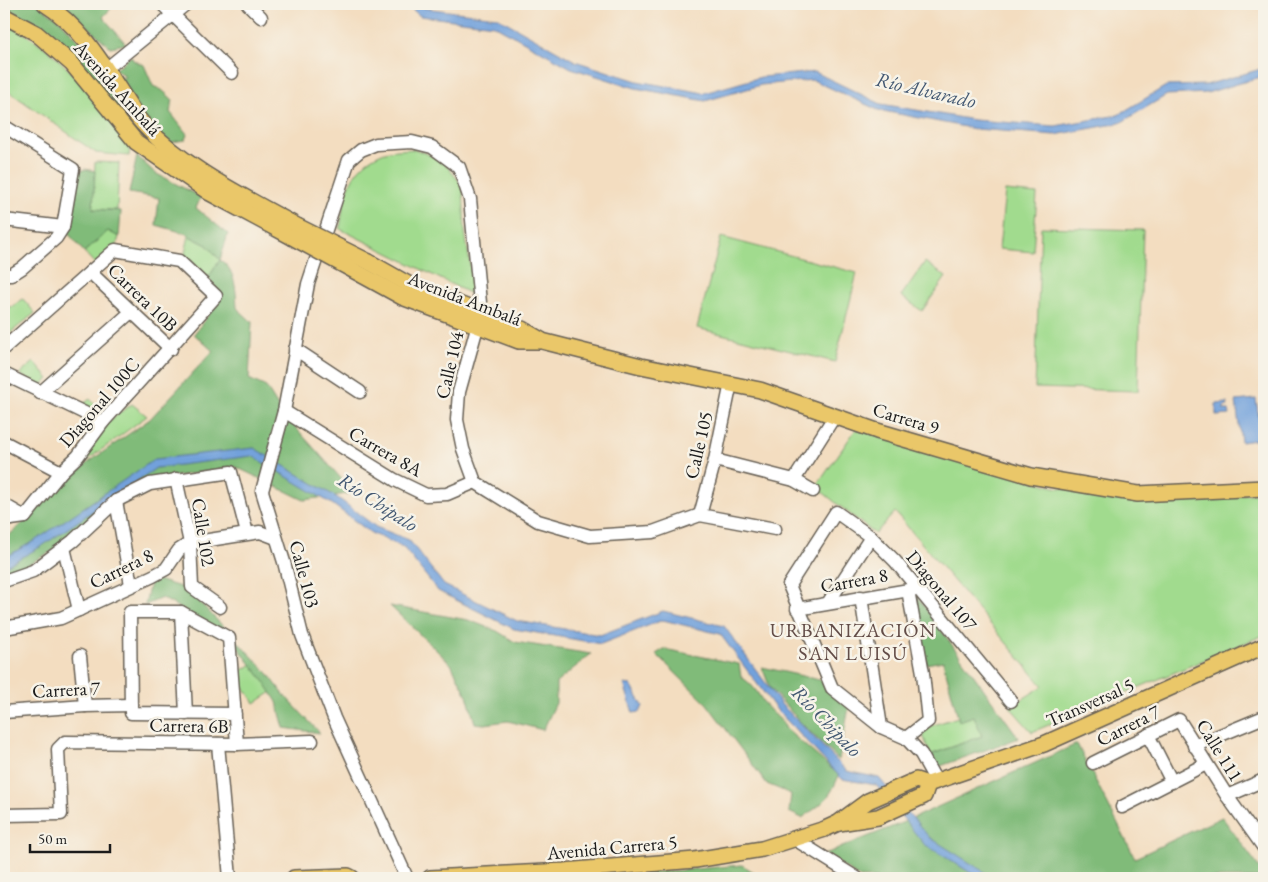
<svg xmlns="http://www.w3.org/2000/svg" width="1268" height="882" viewBox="0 0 1268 882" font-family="'EB Garamond',serif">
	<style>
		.green { fill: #a1db8e; stroke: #5e7c55 }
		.forest { fill: #80bb79; stroke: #4e6c4a }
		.water { fill: #72a1db; stroke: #475e7c }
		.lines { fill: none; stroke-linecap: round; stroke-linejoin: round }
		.minor-casing { stroke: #676055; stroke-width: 15 }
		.major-casing { stroke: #676055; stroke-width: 18 }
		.minor { stroke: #fff; stroke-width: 12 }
		.major { stroke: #eac769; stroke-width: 15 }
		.major-bridge-casing { stroke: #676055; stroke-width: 18; stroke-linecap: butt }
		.major-bridge { stroke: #eac769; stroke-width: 15 }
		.labels { text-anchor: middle; stroke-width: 5; stroke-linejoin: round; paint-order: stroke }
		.street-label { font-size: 19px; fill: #1c1c1c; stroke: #f7f3e8 }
		.water-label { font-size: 20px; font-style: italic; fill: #435872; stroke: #f7f3e8 }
		.neighbourhood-label { font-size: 20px; letter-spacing: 1px; fill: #634d48; stroke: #f7f3e8 }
	</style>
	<rect width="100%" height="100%" fill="#f7f3e8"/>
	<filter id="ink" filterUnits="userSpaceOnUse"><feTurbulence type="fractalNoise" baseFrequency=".02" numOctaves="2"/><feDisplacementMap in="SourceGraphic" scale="10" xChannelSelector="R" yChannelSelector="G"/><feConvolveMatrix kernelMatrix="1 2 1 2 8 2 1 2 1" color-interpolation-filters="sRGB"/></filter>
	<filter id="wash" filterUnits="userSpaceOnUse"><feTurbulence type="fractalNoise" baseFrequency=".0096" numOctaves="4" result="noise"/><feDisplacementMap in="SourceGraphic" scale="20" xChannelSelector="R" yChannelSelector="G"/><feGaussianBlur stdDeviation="1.12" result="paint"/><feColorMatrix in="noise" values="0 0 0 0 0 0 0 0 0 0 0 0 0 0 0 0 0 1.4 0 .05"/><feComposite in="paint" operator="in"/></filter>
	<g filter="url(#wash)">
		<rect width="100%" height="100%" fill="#f3ddc0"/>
		<g class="green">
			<path d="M 4,24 C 58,44 95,101 130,145 L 129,156 L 96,153 L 4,88 Z"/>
			<path d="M 415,149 L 442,160 L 463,186 L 465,232 L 475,296 L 340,229 C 344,198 348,168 380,154 C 389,149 405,150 415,149 Z"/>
			<path d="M 95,162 L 119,163 L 117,210 L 93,209 Z"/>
			<path d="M 1005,191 L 1037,194 L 1033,252 L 999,249 Z"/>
			<path d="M 1041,227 L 1143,230 L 1138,391 L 1035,388 Z"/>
			<path d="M 108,231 L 119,237 L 115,250 L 97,266 L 84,252 Z"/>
			<path d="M 189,236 L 207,245 L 220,260 L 208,278 L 191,261 L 184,257 Z"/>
			<path d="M 721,237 L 857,273 L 835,362 L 697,328 Z"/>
			<path d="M 925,262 L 946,277 L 922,311 L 901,296 Z"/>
			<path d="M 23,299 L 35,313 L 4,338 L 4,306 L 11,307 Z"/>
			<path d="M 34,362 L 49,379 L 39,387 L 20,374 Z"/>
			<path d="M 90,399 L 99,408 L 96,412 L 83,404 Z"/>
			<path d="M 132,404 L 147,416 L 78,467 L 103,425 Z"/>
			<path d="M 856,429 L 1054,487 L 1159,500 L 1264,493 L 1264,635 L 1032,732 L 1010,707 L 1043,686 L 895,512 L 875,534 L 816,487 Z"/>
			<path d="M 252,664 L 272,692 L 255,703 L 235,675 Z"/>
			<path d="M 974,716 L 982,736 L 930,755 L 921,729 L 958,717 L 959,721 Z"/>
		</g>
		<g class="forest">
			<path d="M 4,4 L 37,4 L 59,19 L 113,78 L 125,78 L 123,74 L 114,70 L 131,56 L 133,60 L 144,65 L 153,86 L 162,90 L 173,100 L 170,112 L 187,134 L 185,140 L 172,142 L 206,178 L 138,140 L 76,64 L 4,13 Z"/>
			<path d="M 63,4 L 115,4 L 103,17 L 126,44 L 110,47 Z"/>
			<path d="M 137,156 L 155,173 L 201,197 L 196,208 L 228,234 L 220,260 C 236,269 236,292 237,308 L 252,322 L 249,379 L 266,387 L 281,411 L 354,493 L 304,500 L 236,467 L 138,482 L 60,547 L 4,577 L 4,540 L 89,462 L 150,419 L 213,351 L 194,334 L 222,297 L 208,278 L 220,260 L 207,245 L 189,236 L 188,234 L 156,225 L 159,198 L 129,193 Z"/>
			<path d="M 85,169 L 95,171 L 93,209 L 121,211 L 119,237 L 108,231 L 84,252 L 63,227 L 72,175 Z"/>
			<path d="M 151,578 L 187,589 L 266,671 L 285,696 L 320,733 L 284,728 L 277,702 L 264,681 L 229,636 L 162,598 L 145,605 Z"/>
			<path d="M 911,588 L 1019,738 L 935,768 L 930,755 L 982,736 L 974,716 L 959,721 L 943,661 L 926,664 Z"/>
			<path d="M 390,606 L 468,620 L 497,631 L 515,642 L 591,654 L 556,683 L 556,703 L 543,730 L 508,721 L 484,724 L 475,723 L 467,695 L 451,664 Z"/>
			<path d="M 664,649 L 739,664 L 741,677 C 758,687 758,698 771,711 C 777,717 782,720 786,729 L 839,775 C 830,799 822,804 802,818 L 789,812 L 791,794 L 767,784 L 707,704 L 656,654 Z"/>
			<path d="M 762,667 L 825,681 L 849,707 L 839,760 L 802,724 L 770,688 Z"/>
			<path d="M 1077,744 L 1135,858 L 1222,817 L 1264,874 L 1264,878 L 860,878 L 825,854 L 904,822 Z"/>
			<path d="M 742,865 L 764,878 L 591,878 Z"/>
		</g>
		<g class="water">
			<path d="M 406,4 L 420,4 L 424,8 L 497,17 L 575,61 L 637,81 L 704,93 L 761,77 L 815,72 L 881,104 L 974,120 L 1055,126 L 1118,115 L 1166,86 L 1206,85 L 1264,68 L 1264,76 L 1207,93 L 1167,95 L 1120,123 L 1055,135 L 975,129 L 878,110 L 813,80 L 761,85 L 705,101 L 635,88 L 571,68 L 494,25 L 420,16 Z"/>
			<path d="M 1256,399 L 1262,439 L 1241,442 L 1236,401 Z"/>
			<path d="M 1227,403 L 1228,406 L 1224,407 L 1224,410 L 1229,410 L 1230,415 L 1216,416 L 1216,404 Z"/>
			<path d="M 254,448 L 338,498 L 376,527 L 409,540 L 444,585 L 517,621 L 600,635 L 663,611 L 724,626 L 781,704 L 847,771 L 879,778 L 929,837 L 994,878 L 979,878 L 924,844 L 876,785 L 842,779 L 776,709 L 720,634 L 663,620 L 601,644 L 514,629 L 438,591 L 403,547 L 371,533 L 332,504 L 252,456 L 156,468 L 42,546 L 4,567 L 4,558 L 39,538 L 155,459 Z"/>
			<path d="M 624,684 L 631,685 L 643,706 L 640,712 L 633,713 Z"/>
		</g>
	</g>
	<g filter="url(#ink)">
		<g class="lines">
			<g class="minor-casing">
				<g id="minor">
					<path d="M 162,4 L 232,73"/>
					<path d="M 248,4 L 261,17"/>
					<path d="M 106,69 L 186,4"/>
					<path d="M 4,126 L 73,169 L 63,227 L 56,238 L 22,268 L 11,275 L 4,275"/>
					<path d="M 4,220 L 63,227"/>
					<path d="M 90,272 L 171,349"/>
					<path d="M 4,348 L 115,250 L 179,261 L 216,296 L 103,422 L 78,456 L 61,472 L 25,517 L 4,520"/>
					<path d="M 295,349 L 360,392"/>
					<path d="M 4,374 L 103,422"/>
					<path d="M 40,393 L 131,312"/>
					<path d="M 284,411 L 395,480 L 426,495 L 447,494 L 475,482"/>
					<path d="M 4,442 L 61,472"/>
					<path d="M 715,460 L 794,480 L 813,491"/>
					<path d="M 176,479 L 190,543 L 192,587 L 220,607"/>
					<path d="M 794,480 L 834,417"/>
					<path d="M 475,482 L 538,521 L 590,536 L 653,532 L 700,515 L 775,529"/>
					<path d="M 116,501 L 131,585"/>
					<path d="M 4,505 L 25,517"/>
					<path d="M 700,515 L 715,460 L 731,383"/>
					<path d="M 64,548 L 79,610"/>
					<path d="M 4,581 L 33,571 L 73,541 L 116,501 L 150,484 L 231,472 L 247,533"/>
					<path d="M 861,597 L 881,727"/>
					<path d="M 828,603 L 871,537"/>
					<path d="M 797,609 L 915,589"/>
					<path d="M 181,612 L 186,714"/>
					<path d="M 4,628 L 61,618 L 153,576 L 166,569 L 179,550 L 190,543 L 260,532 L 276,538"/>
					<path d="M 80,656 L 85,706"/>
					<path d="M 4,712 L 85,706 L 131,705"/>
					<path d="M 235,714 L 131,713 L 130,612 L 181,612 L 229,638 L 237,744"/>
					<path d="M 1148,735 L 1172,782"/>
					<path d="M 906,738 L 928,721 L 923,673 L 908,590"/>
					<path d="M 218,744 L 230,878"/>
					<path d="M 1194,746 L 1264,717"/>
					<path d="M 1093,763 L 1179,720 L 1227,796 L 1264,848"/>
					<path d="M 936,781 L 921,754 L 906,738 L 881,727 L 832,688 L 789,585 L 836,512 L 871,537 L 895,561 L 1011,701"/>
					<path d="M 1227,796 L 1264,780"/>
					<path d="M 1122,807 L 1206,764"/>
					<path d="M 4,815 L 61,814 L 58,749 L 65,742 L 237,744 L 312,741"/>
					<path d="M 796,840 L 857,878"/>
					<path d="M 407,878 L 334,718 L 302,635 L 284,562 L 262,491 L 284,411 L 308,284 L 349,160 L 361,150 L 376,144 L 412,142 L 432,147 L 459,167 L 470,199 L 481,313 L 459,392 L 457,420 L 463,449 L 475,482"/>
				</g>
			</g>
			<g class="major-casing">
				<g id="major">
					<path d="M 45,4 C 80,26 101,61 123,95 C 130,105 136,118 145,126 C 187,170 245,197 297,226"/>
					<path d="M 4,16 L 36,33 L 72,64 L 136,142 L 210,193 L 292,237"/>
					<path d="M 369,262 L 408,284 L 522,329 L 541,340"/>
					<path d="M 362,275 L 402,297 L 519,341 L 542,341 L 641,366 L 760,390 L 877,431 L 1031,476 L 1138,494 L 1264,488"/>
					<path d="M 839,823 L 878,817 L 924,796 L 928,784"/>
					<path d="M 294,878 L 348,876 L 352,878"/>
					<path d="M 430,878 L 564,871 L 695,860 L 762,849 L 825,829 L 838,823 L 868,801 L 916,780 L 928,784 L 1044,744 L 1264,646"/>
				</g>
			</g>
			<use href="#minor" class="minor"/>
			<use href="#major" class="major"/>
			<g class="major-bridge-casing">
				<g id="major-bridge">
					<path d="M 297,226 L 369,262"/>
					<path d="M 292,237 L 362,275"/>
				</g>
			</g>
			<use href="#major-bridge" class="major-bridge"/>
		</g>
	</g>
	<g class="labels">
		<g class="street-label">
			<text transform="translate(118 88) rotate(48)" y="7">Avenida Ambalá</text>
			<text transform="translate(143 297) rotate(44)" y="7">Carrera 10B</text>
			<text transform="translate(465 298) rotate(21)" y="7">Avenida Ambalá</text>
			<text transform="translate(449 365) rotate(-77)" y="7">Calle 104</text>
			<text transform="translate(99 402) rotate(-49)" y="7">Diagonal 100C</text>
			<text transform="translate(906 418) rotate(17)" y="7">Carrera 9</text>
			<text transform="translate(698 445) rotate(-77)" y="7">Calle 105</text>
			<text transform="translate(386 451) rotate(30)" y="7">Carrera 8A</text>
			<text transform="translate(204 532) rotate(81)" y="7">Calle 102</text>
			<text transform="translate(121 568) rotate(-26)" y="7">Carrera 8</text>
			<text transform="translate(305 574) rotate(75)" y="7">Calle 103</text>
			<text transform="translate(854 580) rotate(-10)" y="7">Carrera 8</text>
			<text transform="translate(942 590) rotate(50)" y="7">Diagonal 107</text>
			<text transform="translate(66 689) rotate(-3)" y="7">Carrera 7</text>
			<text transform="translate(1090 702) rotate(-24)" y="7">Transversal 5</text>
			<text transform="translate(189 725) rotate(1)" y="7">Carrera 6B</text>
			<text transform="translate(1128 725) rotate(-27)" y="7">Carrera 7</text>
			<text transform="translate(1220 750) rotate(58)" y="7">Calle 111</text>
			<text transform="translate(612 847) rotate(-5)" y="7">Avenida Carrera 5</text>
		</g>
		<g class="water-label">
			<text transform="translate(926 90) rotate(13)" y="7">Río Alvarado</text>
			<text transform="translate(378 502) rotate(33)" y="7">Río Chipalo</text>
			<text transform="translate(827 721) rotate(46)" y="7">Río Chipalo</text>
		</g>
		<g class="neighbourhood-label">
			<text x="853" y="637">URBANIZACIÓN<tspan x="853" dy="23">SAN LUISÚ</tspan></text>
		</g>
	</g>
	<rect width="1268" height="882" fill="none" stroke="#f7f3e8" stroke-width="20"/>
	<path d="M30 844v8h80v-8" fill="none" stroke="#1c1c1c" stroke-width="2.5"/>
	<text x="38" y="844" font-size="15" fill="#1c1c1c" stroke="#f7f3e8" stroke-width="4" paint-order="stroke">50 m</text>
</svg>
